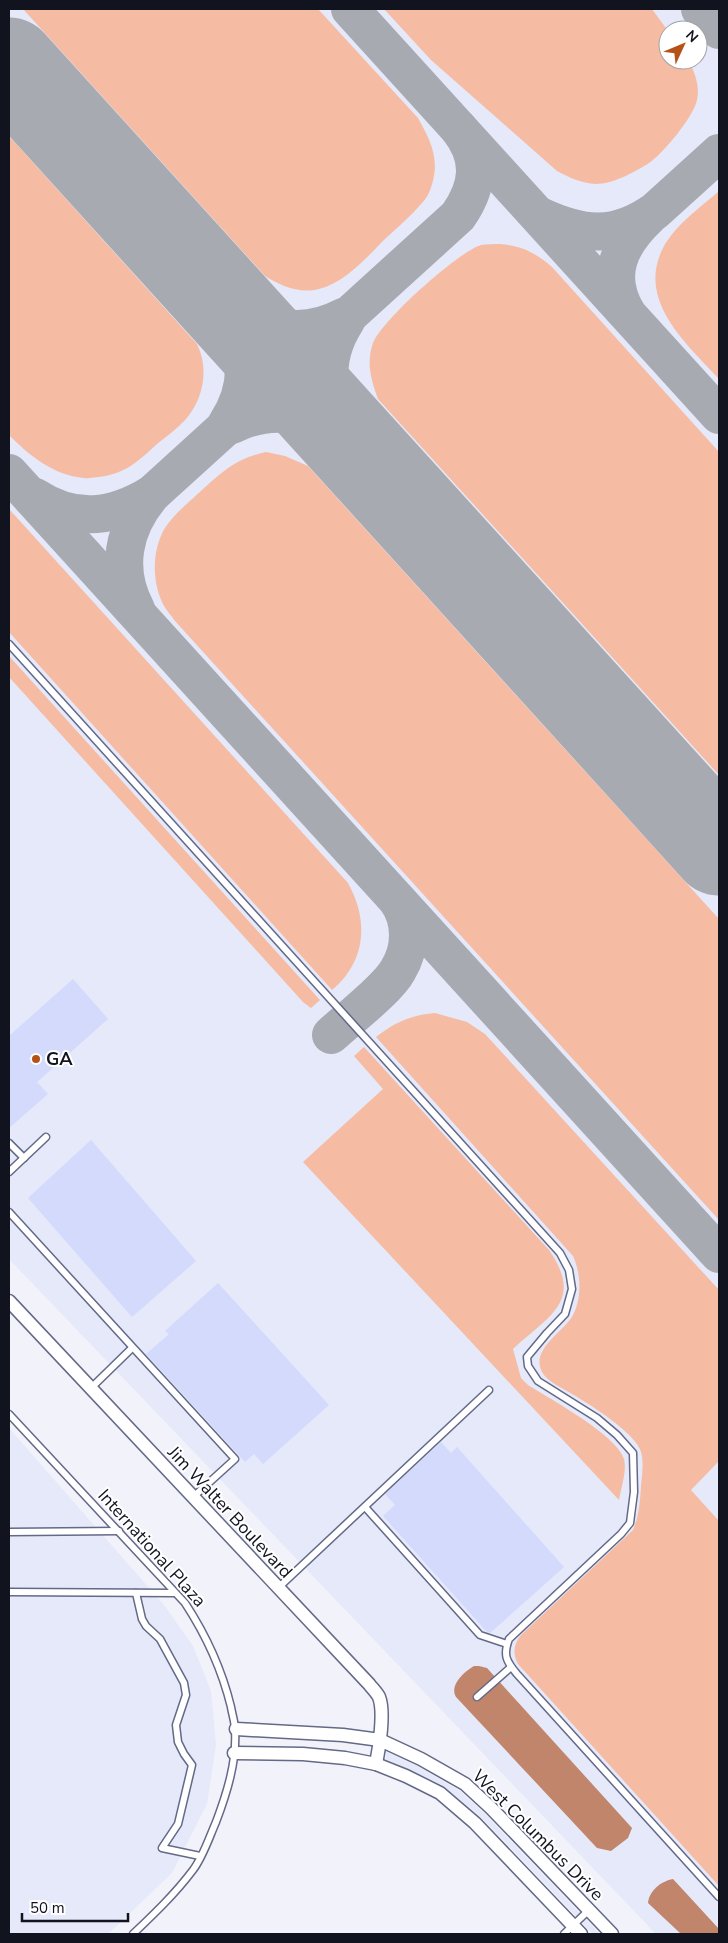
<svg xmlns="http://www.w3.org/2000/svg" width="728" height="1943" viewBox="0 0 728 1943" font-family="'Nunito Sans',sans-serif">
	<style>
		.built { fill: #e5e9f9; fill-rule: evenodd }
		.green { fill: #f5bca3 }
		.water { fill: #c0856a }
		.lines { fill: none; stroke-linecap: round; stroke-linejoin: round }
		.taxiway { stroke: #a8aab2; stroke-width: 38 }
		.runway { stroke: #a8aab2; stroke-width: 95 }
		.building { fill: #d3dafc }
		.lane-casing { stroke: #636987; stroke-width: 9 }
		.street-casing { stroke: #636987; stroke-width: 15 }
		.lane { stroke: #fff; stroke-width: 6 }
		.street { stroke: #fff; stroke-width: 12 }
		.poi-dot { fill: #b45219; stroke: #fff; stroke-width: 2 }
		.labels { text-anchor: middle; stroke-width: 4; stroke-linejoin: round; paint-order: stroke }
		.poi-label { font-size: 18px; font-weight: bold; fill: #11131f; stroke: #fff; text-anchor: start }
		.street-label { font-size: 18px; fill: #11131f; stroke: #fff }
	</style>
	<rect width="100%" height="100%" fill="#f2f3fa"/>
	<g class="built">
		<path d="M 9,9 L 719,9 L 719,1934 L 656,1934 L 9,1259 ZM 668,30 L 698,30 L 698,60 L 668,60 Z"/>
		<path d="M 9,1428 L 164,1605 L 193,1646 L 211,1691 L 216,1745 L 207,1804 L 172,1873 L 108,1934 L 9,1934 Z"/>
		<path d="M 386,1752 L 417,1766 L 460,1791 L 485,1814 L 600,1934 L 593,1934 L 481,1817 L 444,1786 L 386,1759 Z"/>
	</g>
	<g class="green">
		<path d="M 23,9 L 318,9 L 418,118 C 428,136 438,154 434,176 C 432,186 429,196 422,203 C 411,216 398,227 386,238 C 367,257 346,282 319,289 C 299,294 281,286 265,276 Z"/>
		<path d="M 384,9 L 652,9 L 668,31 L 668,60 L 688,60 C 695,72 700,86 697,100 C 694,116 663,154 649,163 C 635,172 613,184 596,184 C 581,183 570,178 557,171 L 431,60 Z"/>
		<path d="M 9,136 L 197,344 C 209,368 204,398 186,419 C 178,428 167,436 157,444 C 137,462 127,473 99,477 C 94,477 88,479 84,478 C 53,475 30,456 9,435 Z"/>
		<path d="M 719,191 L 719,379 C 687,344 636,301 663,248 C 675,225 700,208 719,191 Z"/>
		<path d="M 500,244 C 522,246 536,253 552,267 L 719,452 L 719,775 L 378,399 C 371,380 366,363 373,343 C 381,321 458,252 481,245 C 487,244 494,244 500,244 Z"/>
		<path d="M 266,452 L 285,456 L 308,466 L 719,919 L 719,1220 L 175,621 C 171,615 165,609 162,602 C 152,581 152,549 165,528 C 174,514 189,502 202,490 C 223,471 237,458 266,452 Z"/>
		<path d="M 9,509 L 348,883 C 369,921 366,961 332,990 L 9,632 Z"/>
		<path d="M 9,656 L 320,1000 L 311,1008 L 303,1002 L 9,677 Z"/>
		<path d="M 435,1013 L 467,1022 L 485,1034 L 719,1290 L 719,1461 L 691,1490 L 719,1521 L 719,1886 L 518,1664 C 513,1654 513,1646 520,1636 L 633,1530 C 639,1516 640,1502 641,1486 C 642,1475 644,1462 641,1452 C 636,1433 589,1404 572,1394 C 563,1388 547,1382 542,1372 C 530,1349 564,1332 573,1315 C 582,1298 581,1273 573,1256 L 376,1037 C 395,1022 412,1015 435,1013 Z"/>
		<path d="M 364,1047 L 549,1250 C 585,1302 548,1316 513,1349 L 521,1378 L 528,1385 C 550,1399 617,1435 624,1459 C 627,1471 621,1488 619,1500 L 303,1162 L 383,1089 L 354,1056 Z"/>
	</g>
	<g class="water">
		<path d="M 474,1666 L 479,1666 L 487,1668 L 632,1828 L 628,1838 L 611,1851 L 597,1848 L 456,1697 C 449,1685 464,1672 474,1666 Z"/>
		<path d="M 673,1879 L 719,1929 L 719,1934 L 681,1934 L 648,1903 C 649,1891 661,1881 673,1879 Z"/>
	</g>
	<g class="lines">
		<g class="taxiway">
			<path d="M 350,9 L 719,415"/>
			<path d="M 700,9 L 719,30"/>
			<path d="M 133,206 L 221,305 C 249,340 252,385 227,423"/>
			<path d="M 540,216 C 583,236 615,239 655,211 L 719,153"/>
			<path d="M 221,294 C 253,328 300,340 343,317"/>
			<path d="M 627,313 C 604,275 620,243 649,216"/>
			<path d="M 346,321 C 319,363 327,406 357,443"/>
			<path d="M 232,425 C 270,406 312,411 344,440 L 436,540"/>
			<path d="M 9,473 L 719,1254"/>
			<path d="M 35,497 C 75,523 113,518 152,494"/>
			<path d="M 136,609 C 115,569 123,528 152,494 L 458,216 C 479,186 482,159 459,129"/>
			<path d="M 331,1035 C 349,1018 387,990 398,970 C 411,949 412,921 397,900"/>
		</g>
		<path class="runway" d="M 9,65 L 719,848"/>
	</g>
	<g class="building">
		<path d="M 73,979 L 108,1019 L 37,1082 L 48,1094 L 9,1128 L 9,1036 Z"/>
		<path d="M 91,1140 L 196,1261 L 132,1317 L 28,1198 Z"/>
		<path d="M 218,1283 L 329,1405 L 263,1464 L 254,1454 L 245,1462 L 146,1354 L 169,1334 L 165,1331 Z"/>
		<path d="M 441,1442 L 451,1453 L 457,1447 L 564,1567 L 490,1633 L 487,1632 L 383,1516 L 395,1505 L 385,1494 Z"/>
	</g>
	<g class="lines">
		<g class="lane-casing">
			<g id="lane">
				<path d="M 9,644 L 560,1253 L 569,1270 L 572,1289 L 565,1314 L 547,1333 L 527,1357 L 528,1366 L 538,1381 L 597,1418 L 617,1435 L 633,1453 L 634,1492 L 630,1523 L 621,1534 L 509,1639 C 503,1655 506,1661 517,1674 L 719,1897"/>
				<path d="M 9,1143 L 24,1158"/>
				<path d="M 9,1172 L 46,1137"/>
				<path d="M 9,1212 L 235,1459 L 192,1498"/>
				<path d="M 90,1389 L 132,1348"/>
				<path d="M 9,1414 L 185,1603 C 206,1635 222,1670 231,1707 C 232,1714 235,1722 235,1730 C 237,1761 227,1793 216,1822 C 209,1838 203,1857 193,1870 C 175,1894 154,1914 133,1934"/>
				<path d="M 365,1507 L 480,1635 L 507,1644"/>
				<path d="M 9,1532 L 119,1531"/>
				<path d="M 278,1588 L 489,1390"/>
				<path d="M 9,1592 L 175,1593"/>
				<path d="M 136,1593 L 142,1619 L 146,1626 L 160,1639 L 184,1683 L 186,1695 L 176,1725 L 178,1742 L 184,1754 L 192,1765 L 178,1824 L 162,1848 L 200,1856"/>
				<path d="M 477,1697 L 511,1667"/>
				<path d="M 564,1934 L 589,1910"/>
			</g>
		</g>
		<g class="street-casing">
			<g id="street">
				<path d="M 9,1301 L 369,1684 C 372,1688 377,1693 379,1697 C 385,1712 379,1749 376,1764"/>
				<path d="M 236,1729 L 343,1735 L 380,1740 L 421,1759 L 465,1784 L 491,1808 L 612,1934"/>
				<path d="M 234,1753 L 303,1754 L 345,1758 L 376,1764 L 406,1776 L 440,1793 L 475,1823 L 581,1934"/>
			</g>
		</g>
		<use href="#lane" class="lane"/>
		<use href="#street" class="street"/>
	</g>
	<circle class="poi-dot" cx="36" cy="1059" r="5"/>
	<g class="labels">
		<g class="poi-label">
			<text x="46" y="1065">GA</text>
		</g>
		<g class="street-label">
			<text transform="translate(230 1512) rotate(47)" y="6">Jim Walter Boulevard</text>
			<text transform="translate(152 1548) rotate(48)" y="6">International Plaza</text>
			<text transform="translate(538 1835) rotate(45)" y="6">West Columbus Drive</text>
		</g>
	</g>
	<rect width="728" height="1943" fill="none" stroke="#11131f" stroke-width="20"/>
	<g transform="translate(683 45) rotate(46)"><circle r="24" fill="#ffffff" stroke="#a0a1a5"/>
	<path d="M0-4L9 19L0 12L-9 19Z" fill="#b45219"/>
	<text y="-8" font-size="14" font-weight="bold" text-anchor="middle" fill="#11131f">N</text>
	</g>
	<path d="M22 1913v8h106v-8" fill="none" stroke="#11131f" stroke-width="2.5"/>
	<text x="30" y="1913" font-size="15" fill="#11131f" stroke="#ffffff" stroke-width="4" paint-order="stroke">50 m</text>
</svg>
